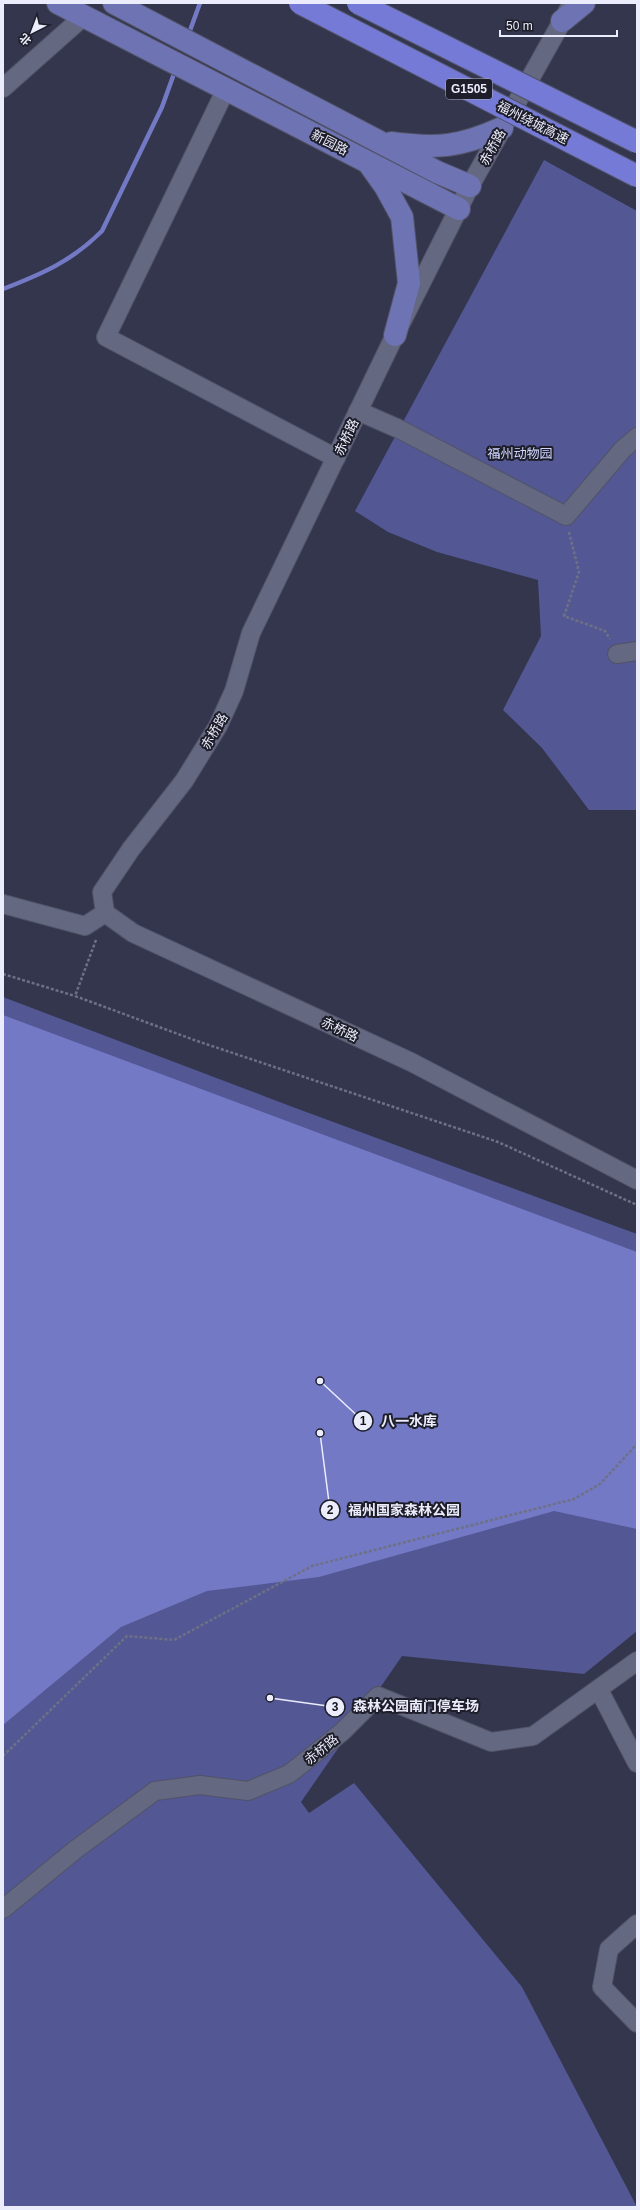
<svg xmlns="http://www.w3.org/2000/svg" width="640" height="2210" viewBox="0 0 640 2210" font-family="Helvetica,'Noto Sans SC',sans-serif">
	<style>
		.green { fill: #535794 }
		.water { fill: #7379c4 }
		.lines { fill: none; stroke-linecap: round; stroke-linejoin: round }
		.stream { stroke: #7379c4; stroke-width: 4.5 }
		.minor-casing { stroke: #515367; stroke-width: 20 }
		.major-casing { stroke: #515367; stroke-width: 24 }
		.path { stroke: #6e7185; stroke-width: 2.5; stroke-dasharray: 3 2; stroke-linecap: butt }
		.minor { stroke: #646881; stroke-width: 18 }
		.major { stroke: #6e73b3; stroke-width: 22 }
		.highway-bridge-casing { stroke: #515367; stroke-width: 24; stroke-linecap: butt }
		.highway-bridge { stroke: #747ad5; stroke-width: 22 }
		.labels { text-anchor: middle; stroke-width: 4; stroke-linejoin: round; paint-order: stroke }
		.shield { fill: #1d1e29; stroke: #adafbd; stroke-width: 1 }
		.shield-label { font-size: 12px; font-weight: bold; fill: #ebedfc }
		.street-label { font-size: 13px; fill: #ebedfc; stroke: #1d1e29 }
		.park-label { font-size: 13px; fill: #d0d6ff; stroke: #1d1e29 }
		.leader { fill: none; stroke: #ebedfc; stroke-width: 1.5 }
		.callout-dot { fill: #ebedfc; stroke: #1d1e29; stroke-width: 1.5 }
		.mark-label { font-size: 12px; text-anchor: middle; font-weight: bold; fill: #111 }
		.callout-label { font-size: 14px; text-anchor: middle; font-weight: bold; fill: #ebedfc; stroke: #1d1e29; stroke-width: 4; stroke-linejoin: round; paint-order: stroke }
	</style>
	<rect width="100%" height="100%" fill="#33364d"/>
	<g class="green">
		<path d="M 544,160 L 637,211 L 637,810 L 589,810 L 542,748 L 503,710 L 541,636 L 538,580 L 437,552 L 388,532 L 355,511 Z"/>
		<path d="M 3,997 L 290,1106 L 637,1234 L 637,1631 L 584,1674 L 402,1656 L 301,1802 L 309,1813 L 354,1783 L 522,1987 L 637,2207 L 3,2207 Z"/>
	</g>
	<path class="water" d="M 3,1015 L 637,1252 L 637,1529 L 554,1511 L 319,1577 L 207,1591 L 121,1627 L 3,1725 Z"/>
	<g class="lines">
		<g class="stream">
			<path d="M 188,36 L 200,3"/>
			<path d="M 3,289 C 42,274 72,261 102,231 L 162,107 L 175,71"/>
		</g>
		<g class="minor-casing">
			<g id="minor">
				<path d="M 569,9 L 470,186 L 395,335 L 251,633 L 234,691 L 218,726 L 184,781 L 131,849 L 102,892 L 105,913 L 133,933 L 411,1062 L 637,1180"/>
				<path d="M 3,88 L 84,16"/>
				<path d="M 226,89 L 106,337 L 336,458"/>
				<path d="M 358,411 L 399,429 L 566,516 L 623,449 L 637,437"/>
				<path d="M 617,654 L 637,651"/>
				<path d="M 3,904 L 85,926 L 105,913"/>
				<path d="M 599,1690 L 637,1763"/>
				<path d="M 3,1909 L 75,1850 L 155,1791 L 200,1785 L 248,1791 L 289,1774 L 342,1732 L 378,1696 L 491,1742 L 533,1736 L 637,1661"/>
				<path d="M 637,1924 L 609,1949 L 602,1987 L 637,2023"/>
			</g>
		</g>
		<g class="major-casing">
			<g id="major">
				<path d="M 58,3 L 459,209"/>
				<path d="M 114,3 L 437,172 L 470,186"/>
				<path d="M 562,21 L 584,3"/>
				<path d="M 391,143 C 437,149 460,147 502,128"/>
				<path d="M 370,165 L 385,186 L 402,217 L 409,283 L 395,335"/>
			</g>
		</g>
		<g class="path">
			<path d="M 569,532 L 579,572 L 564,616 L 605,631 L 610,639"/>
			<path d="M 96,940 L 75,996 L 197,1041 L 498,1142 L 637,1205"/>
			<path d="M 3,974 L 75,996"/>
			<path d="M 3,1756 L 127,1636 L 174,1640 L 312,1566 L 574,1499 L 600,1484 L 637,1444"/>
		</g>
		<use href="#minor" class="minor"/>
		<use href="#major" class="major"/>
		<g class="highway-bridge-casing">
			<g id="highway-bridge">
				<path d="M 300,3 L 637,176"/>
				<path d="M 358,3 L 637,142"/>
			</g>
		</g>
		<use href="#highway-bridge" class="highway-bridge"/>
	</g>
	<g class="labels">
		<rect class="shield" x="446" y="79" width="46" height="20" rx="3"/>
		<g class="shield-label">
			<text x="469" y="93">G1505</text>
		</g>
		<g class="street-label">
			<text transform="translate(533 122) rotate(27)" y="5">福州绕城高速</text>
			<text transform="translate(330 142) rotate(27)" y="5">新园路</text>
			<text transform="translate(492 147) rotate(-61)" y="5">赤桥路</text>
			<text transform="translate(346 437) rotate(-65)" y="5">赤桥路</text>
			<text transform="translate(214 731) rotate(-60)" y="5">赤桥路</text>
			<text transform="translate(340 1029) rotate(25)" y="5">赤桥路</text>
			<text transform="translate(321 1749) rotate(-39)" y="5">赤桥路</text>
		</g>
		<g class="park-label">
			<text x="520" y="458">福州动物园</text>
		</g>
	</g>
	<path class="leader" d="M320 1381L363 1421M320 1433L330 1510M270 1698L335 1707"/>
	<g class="callout-dot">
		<circle cx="320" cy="1381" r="4"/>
		<circle cx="320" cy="1433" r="4"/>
		<circle cx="270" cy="1698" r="4"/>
		<circle cx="363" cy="1421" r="10"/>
		<circle cx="330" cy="1510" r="10"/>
		<circle cx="335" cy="1707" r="10"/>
	</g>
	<g class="mark-label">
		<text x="363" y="1425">1</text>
		<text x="330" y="1514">2</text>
		<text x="335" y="1711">3</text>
	</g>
	<g class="callout-label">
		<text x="409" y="1426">八一水库</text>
		<text x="404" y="1515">福州国家森林公园</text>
		<text x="416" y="1711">森林公园南门停车场</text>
	</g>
	<rect width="640" height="2210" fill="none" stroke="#ebedfc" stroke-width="8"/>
	<g transform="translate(32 32) rotate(222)" stroke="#1d1e29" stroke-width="3" paint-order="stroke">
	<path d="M0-3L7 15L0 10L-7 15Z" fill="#ebedfc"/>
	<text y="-6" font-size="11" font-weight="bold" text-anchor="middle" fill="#ebedfc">北</text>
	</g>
	<path d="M500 30v6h117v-6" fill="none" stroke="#ebedfc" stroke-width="2"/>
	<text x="506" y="30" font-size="12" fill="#ebedfc" stroke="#1d1e29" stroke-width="3" paint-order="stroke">50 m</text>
</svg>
